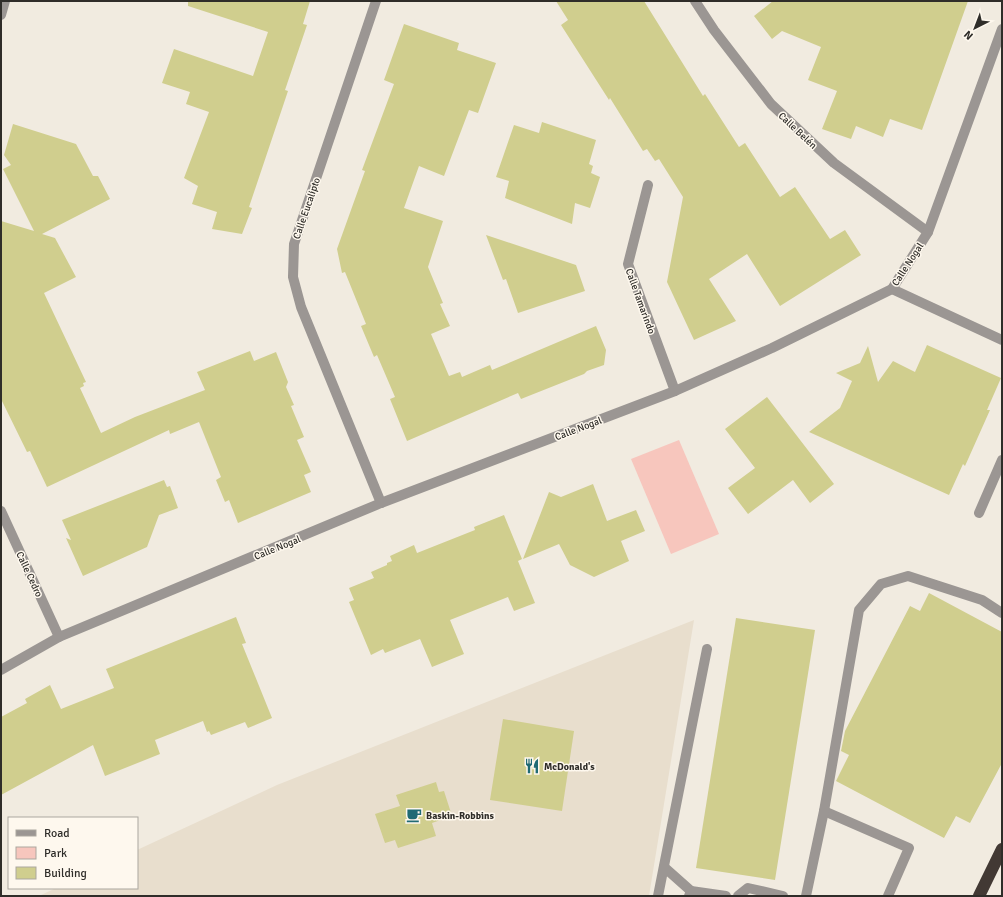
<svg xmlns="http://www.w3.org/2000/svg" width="1003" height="897" viewBox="0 0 1003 897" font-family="Signika,sans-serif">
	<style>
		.built { fill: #e8decd }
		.green { fill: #f7c6bd }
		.building { fill: #d0ce8e }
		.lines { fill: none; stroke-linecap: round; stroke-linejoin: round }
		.minor { stroke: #9b9693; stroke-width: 10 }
		.highway { stroke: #423934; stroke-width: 12 }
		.labels { text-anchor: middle; stroke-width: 3; stroke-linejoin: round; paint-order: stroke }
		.street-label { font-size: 10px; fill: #2f2d29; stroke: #fef8ee }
		.poi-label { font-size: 10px; font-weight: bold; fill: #2f2d29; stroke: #fef8ee; text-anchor: start }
	</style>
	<rect width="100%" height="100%" fill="#f1ebe0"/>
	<path class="built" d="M 694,620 L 649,896 L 39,896 L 56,888 L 137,888 L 137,850 L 277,785 Z"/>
	<path class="green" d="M 679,440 L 719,534 L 671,554 L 631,459 Z"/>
	<g class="building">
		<path d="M 188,1 L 310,1 L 303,24 L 307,25 L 285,90 L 288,91 L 249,207 L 252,208 L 242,234 L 212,229 L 217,212 L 192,204 L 198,186 L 184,178 L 209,112 L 186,104 L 190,92 L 162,83 L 174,49 L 253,76 L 268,32 L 188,6 Z"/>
		<path d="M 556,1 L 644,1 L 703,96 L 705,94 L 739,147 L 745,143 L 780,197 L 795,187 L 830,239 L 845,230 L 861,255 L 780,306 L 747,254 L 709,279 L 736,321 L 694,340 L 667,282 L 683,197 L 659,159 L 655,161 L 647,149 L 643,151 L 610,98 L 609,100 L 561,25 L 568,20 Z"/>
		<path d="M 773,1 L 968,1 L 922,130 L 890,119 L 883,137 L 856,126 L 851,139 L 822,129 L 837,91 L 808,80 L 821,47 L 782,31 L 772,39 L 754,16 Z"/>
		<path d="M 404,24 L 459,43 L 457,50 L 496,63 L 478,113 L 469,110 L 444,176 L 419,166 L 404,208 L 443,221 L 428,267 L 443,303 L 440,304 L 450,326 L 431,334 L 449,376 L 460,372 L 462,377 L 490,365 L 492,370 L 596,326 L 606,350 L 604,365 L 587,371 L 584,374 L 521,399 L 518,393 L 407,441 L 390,399 L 395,397 L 377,355 L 374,357 L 361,326 L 366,324 L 345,272 L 342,273 L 337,249 L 365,171 L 362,170 L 394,84 L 384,80 Z"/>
		<path d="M 542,122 L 596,140 L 589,164 L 593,166 L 591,173 L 600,177 L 590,208 L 575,203 L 572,224 L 505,198 L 509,181 L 496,177 L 514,125 L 539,133 Z"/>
		<path d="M 13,124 L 76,144 L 93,176 L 98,176 L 110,199 L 42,234 L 55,238 L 76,277 L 44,293 L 86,382 L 83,383 L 84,386 L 80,388 L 101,433 L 135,417 L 205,390 L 197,372 L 250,351 L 254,361 L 276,352 L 288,382 L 286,387 L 294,405 L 291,406 L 304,437 L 297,440 L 311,472 L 304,475 L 311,492 L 238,523 L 229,500 L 225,502 L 216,480 L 221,477 L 199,422 L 170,434 L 169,430 L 47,487 L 30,451 L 27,452 L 1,399 L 1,221 L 34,231 L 3,169 L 11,165 L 4,155 Z"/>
		<path d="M 486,235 L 576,265 L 585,291 L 518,313 L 506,279 L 503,280 Z"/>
		<path d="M 927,345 L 1001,378 L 987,410 L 990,410 L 965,466 L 963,464 L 949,495 L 809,432 L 840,408 L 852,381 L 836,373 L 860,363 L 868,346 L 878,382 L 893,361 L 915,372 Z"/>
		<path d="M 767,397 L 834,484 L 810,503 L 793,480 L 748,514 L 728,488 L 755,468 L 725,429 Z"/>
		<path d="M 164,480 L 167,487 L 170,486 L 178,508 L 159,515 L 147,547 L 83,576 L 66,538 L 71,540 L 62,520 Z"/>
		<path d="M 593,484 L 607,521 L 636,510 L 645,531 L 621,541 L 629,561 L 594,577 L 570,565 L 559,544 L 523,559 L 549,492 L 561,497 Z"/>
		<path d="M 504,515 L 522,559 L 518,561 L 535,603 L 514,611 L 508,597 L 450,620 L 464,654 L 432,667 L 420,639 L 385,653 L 383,649 L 371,655 L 349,602 L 354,600 L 349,588 L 374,578 L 371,572 L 387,565 L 387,563 L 392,561 L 390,556 L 414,545 L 417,553 L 475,530 L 474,527 Z"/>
		<path d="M 929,593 L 1002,632 L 1002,763 L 970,823 L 956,816 L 944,838 L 836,781 L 849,755 L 841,751 L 845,731 L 910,606 L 920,611 Z"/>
		<path d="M 236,617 L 246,643 L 242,644 L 272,718 L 248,728 L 245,722 L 211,735 L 209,731 L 207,732 L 203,721 L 155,740 L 160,754 L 105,776 L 93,745 L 1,795 L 1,717 L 27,703 L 25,699 L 50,685 L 61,709 L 114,688 L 106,669 Z"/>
		<path d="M 736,618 L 815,630 L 775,880 L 696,868 Z"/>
		<path d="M 503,719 L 574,731 L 562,811 L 490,800 Z"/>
		<path d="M 436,782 L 439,792 L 444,791 L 452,816 L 432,823 L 436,836 L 398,848 L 395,840 L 385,843 L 375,814 L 400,806 L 396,795 Z"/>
	</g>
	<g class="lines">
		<g class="minor">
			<path d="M 376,1 L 294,244 L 293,277 L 301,307 L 381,503"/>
			<path d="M 695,1 L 714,30 L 771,104 L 834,163 L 928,232"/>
			<path d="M 1,15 L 5,1"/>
			<path d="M 648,185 L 628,264 L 675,391"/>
			<path d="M 892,289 L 1002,340"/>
			<path d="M 1,511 L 59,637"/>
			<path d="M 979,513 L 1002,460"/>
			<path d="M 1,670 L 59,637 L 381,503 L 675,391 L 772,348 L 892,289 L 928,232 L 1002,29"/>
			<path d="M 824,811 L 909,848 L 888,896"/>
			<path d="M 664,867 L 691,891 L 689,896"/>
			<path d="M 691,891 L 726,896"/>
			<path d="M 658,896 L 707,649"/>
			<path d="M 738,896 L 748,888 L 783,896"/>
			<path d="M 806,896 L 824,811 L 859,610 L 881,584 L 908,576 L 982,600 L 1002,613"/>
		</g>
		<path class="highway" d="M 979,896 L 1002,849"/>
	</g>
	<defs>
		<g id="restaurant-bare" transform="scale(1.2)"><path d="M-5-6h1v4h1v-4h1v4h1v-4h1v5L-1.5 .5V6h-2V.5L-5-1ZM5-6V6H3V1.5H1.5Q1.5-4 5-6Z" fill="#206a74" stroke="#fef8ee" stroke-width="2.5" paint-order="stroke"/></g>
		<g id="cafe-bare" transform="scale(1.2)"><path d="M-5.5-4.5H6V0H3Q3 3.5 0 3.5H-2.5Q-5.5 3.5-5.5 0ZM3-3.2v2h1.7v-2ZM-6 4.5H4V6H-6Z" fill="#206a74" stroke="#fef8ee" stroke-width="2.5" paint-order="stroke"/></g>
	</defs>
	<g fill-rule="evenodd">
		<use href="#restaurant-bare" x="532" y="766"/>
		<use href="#cafe-bare" x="414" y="815"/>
	</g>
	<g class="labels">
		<g class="street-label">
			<text transform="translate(798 130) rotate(43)" y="4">Calle Belén</text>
			<text transform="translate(306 208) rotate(-71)" y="4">Calle Eucalipto</text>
			<text transform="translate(907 264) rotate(-57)" y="4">Calle Nogal</text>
			<text transform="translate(641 301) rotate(70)" y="4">Calle Tamarindo</text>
			<text transform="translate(578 428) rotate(-21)" y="4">Calle Nogal</text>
			<text transform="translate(277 547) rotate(-22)" y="4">Calle Nogal</text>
			<text transform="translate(30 574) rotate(65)" y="4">Calle Cedro</text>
		</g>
		<g class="poi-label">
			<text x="544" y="770">McDonald's</text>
			<text x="426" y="819">Baskin-Robbins</text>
		</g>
	</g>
	<rect width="1003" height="897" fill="none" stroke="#2f2d29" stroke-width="4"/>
	<rect x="8" y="817" width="130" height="72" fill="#fef8ee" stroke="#aba79f"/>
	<rect x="16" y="830" width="20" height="6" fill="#9b9693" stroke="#aba79f"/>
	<text x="44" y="837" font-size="12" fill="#2f2d29">Road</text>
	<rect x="16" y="847" width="20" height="12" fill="#f7c6bd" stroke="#aba79f"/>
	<text x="44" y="857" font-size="12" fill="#2f2d29">Park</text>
	<rect x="16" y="867" width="20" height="12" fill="#d0ce8e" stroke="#aba79f"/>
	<text x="44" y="877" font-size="12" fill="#2f2d29">Building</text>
	<g transform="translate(975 28) rotate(222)" stroke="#fef8ee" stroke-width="3" paint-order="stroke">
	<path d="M0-3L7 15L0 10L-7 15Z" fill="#2f2d29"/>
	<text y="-6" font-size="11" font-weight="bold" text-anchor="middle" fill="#2f2d29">N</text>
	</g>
</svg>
